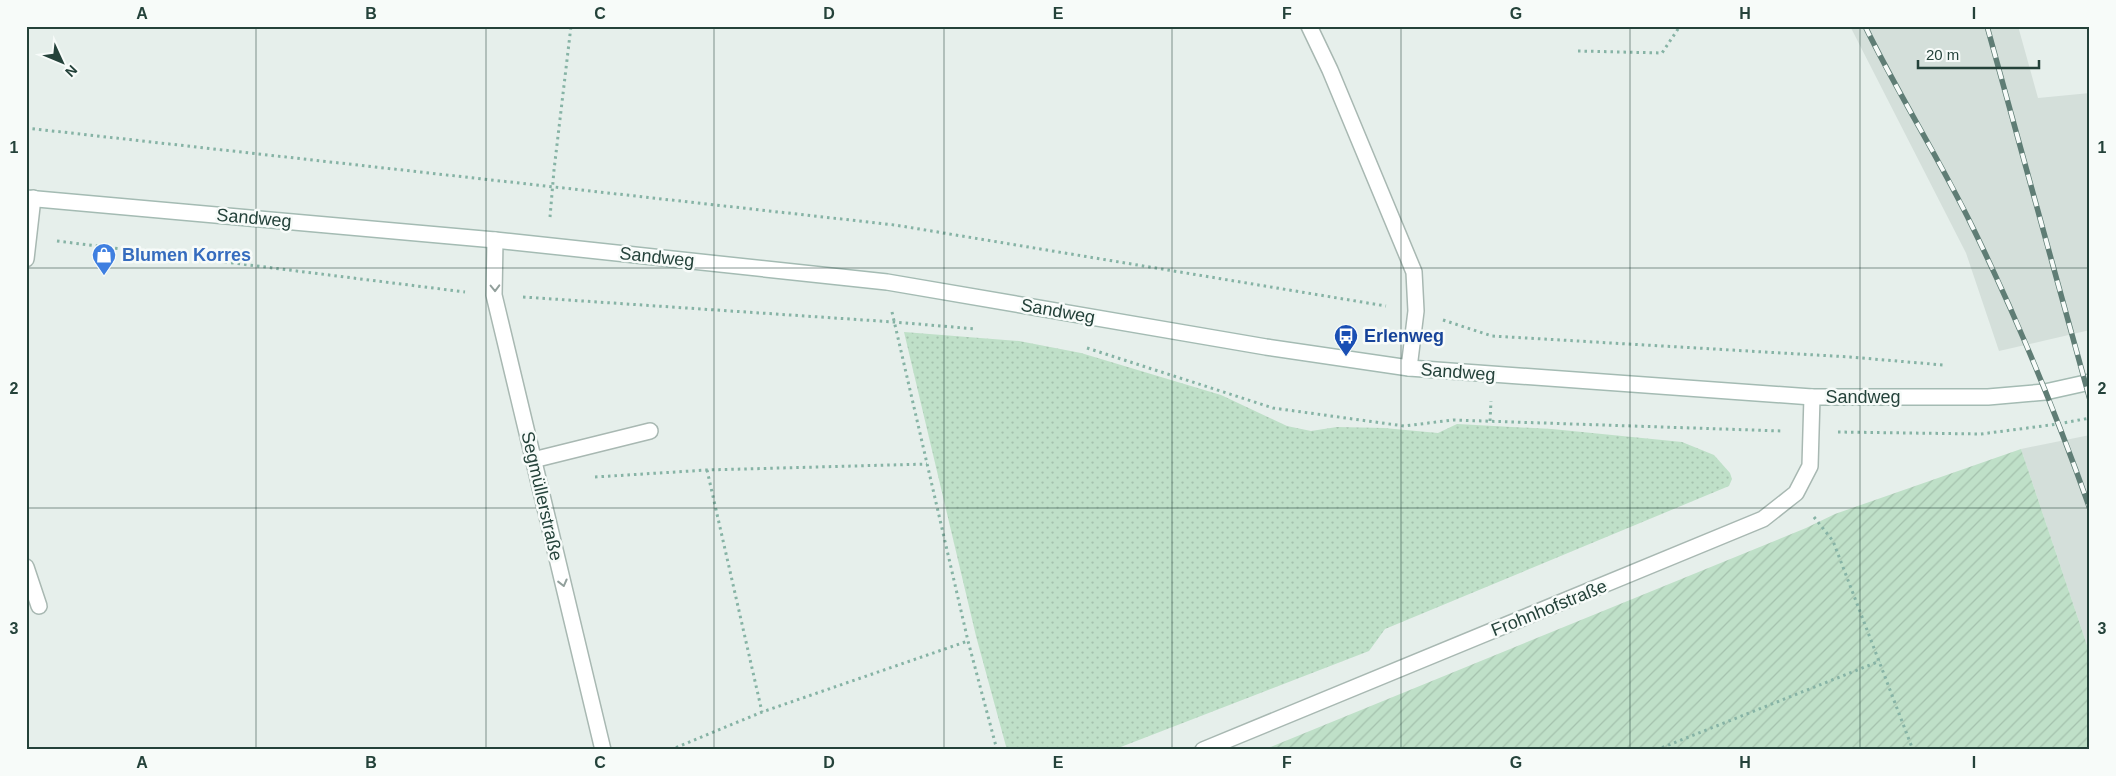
<svg xmlns="http://www.w3.org/2000/svg" width="2116" height="776" viewBox="0 0 2116 776" font-family="Arial,sans-serif">
	<style>
		.built { fill: #d4dfda }
		.grass { fill: url(#grass-dots) }
		.garden { fill: url(#garden-furrows) }
		.lines { fill: none; stroke-linecap: round; stroke-linejoin: round }
		.lane-casing { stroke: #a8b8b2; stroke-width: 18 }
		.street-casing { stroke: #a8b8b2; stroke-width: 18 }
		.secondary-casing { stroke: #a4bbb3; stroke-width: 18 }
		.path { stroke: #86b3a5; stroke-width: 3; stroke-dasharray: 2.5 4; stroke-linecap: butt }
		.lane { stroke: #fff; stroke-width: 15 }
		.street { stroke: #fff; stroke-width: 15 }
		.secondary { stroke: #fff; stroke-width: 15 }
		.rail-casing { stroke: #5f7d75; stroke-width: 5.5 }
		.rail { stroke: #f7fbf9; stroke-width: 4; stroke-dasharray: 11; stroke-linecap: butt }
		.oneway { stroke: #92a09c }
		.grid { fill: none; stroke: #24423a; stroke-width: 1; stroke-opacity: 0.55 }
		.labels { text-anchor: middle; stroke-width: 5; stroke-linejoin: round; paint-order: stroke }
		.street-label { font-size: 18px; fill: #24423a; stroke: #f7fbf9 }
		.shop-label { font-size: 18px; font-weight: bold; fill: #366cbe; stroke: #f7fbf9; text-anchor: start }
		.transit-label { font-size: 18px; font-weight: bold; fill: #164399; stroke: #f7fbf9; text-anchor: start }
		.neatline { fill: none; stroke: #24423a; stroke-width: 2 }
		.grid-label { font-size: 16px; text-anchor: middle; font-weight: bold; fill: #24423a }
	</style>
	<defs>
		<pattern id="grass-dots" width="8" height="8" patternUnits="userSpaceOnUse" patternTransform="scale(1.25)"><rect width="8" height="8" fill="#bfe0c8"/><path d="M2 2h.1M6 6h.1" fill="none" stroke="#a4c1ad" stroke-width="1.8" stroke-linecap="round"/></pattern>
		<pattern id="garden-furrows" width="10" height="10" patternUnits="userSpaceOnUse" patternTransform="scale(1.25)"><rect width="10" height="10" fill="#bfe0c8"/><path d="M-1 1l2-2M0 10L10 0M9 11l2-2" fill="none" stroke="#a4c1ad"/></pattern>
	</defs>
	<rect width="100%" height="100%" fill="#e6efeb"/>
	<g class="built">
		<path d="M 1850,26 L 2018,26 L 2038,98 L 2090,93 L 2090,330 L 1999,351 L 1966,253 Z"/>
		<path d="M 2090,435 L 2090,654 L 2021,449 Z"/>
	</g>
	<path class="grass" d="M 904,332 L 1019,341 L 1081,353 L 1221,395 L 1287,426 L 1311,431 L 1337,427 L 1384,428 L 1438,433 L 1457,424 L 1552,429 L 1682,442 L 1714,455 L 1730,473 L 1732,479 L 1729,486 L 1385,629 L 1369,651 L 1113,750 L 1007,750 L 976,636 Z"/>
	<path class="garden" d="M 2021,449 L 2090,654 L 2090,750 L 1263,750 L 1806,528 L 1835,514 Z"/>
	<g class="lines">
		<g class="lane-casing">
			<g id="lane">
				<path d="M 26,259 L 33,198"/>
				<path d="M 533,460 L 650,431"/>
				<path d="M 26,567 L 39,606"/>
			</g>
		</g>
		<g class="street-casing">
			<g id="street">
				<path d="M 1309,26 L 1330,70 L 1414,272 L 1416,311 L 1409,368"/>
				<path d="M 495,240 L 494,295 L 603,750"/>
				<path d="M 1203,750 L 1763,519 L 1796,493 L 1810,466 L 1812,397"/>
			</g>
		</g>
		<g class="secondary-casing">
			<path id="secondary" d="M 26,198 L 495,240 L 887,282 L 1266,347 L 1409,368 L 1812,397 L 1988,397 L 2045,392 L 2090,382"/>
		</g>
		<g class="path">
			<path d="M 1578,51 L 1662,53 L 1680,26"/>
			<path d="M 26,128 L 895,225 L 1386,306"/>
			<path d="M 550,217 L 554,170 L 571,26"/>
			<path d="M 57,241 L 465,292"/>
			<path d="M 523,297 L 894,322 L 976,329"/>
			<path d="M 892,312 L 968,641 L 997,750"/>
			<path d="M 1443,320 L 1492,336 L 1850,357 L 1943,365"/>
			<path d="M 1087,348 L 1273,408 L 1404,426 L 1453,420 L 1782,431"/>
			<path d="M 1490,421 L 1491,401"/>
			<path d="M 1838,432 L 1981,434 L 2058,424 L 2090,418"/>
			<path d="M 707,470 L 762,712"/>
			<path d="M 595,477 L 707,470 L 927,464"/>
			<path d="M 1814,517 L 1833,541 L 1913,750"/>
			<path d="M 670,750 L 762,712 L 968,641"/>
			<path d="M 1656,750 L 1880,661"/>
		</g>
		<use href="#lane" class="lane"/>
		<use href="#street" class="street"/>
		<use href="#secondary" class="secondary"/>
		<g class="rail-casing">
			<g id="rail">
				<path d="M 1865,26 C 1898,94 1939,158 1972,226 C 2017,318 2056,413 2090,509"/>
				<path d="M 1987,26 L 2090,400"/>
			</g>
		</g>
		<use href="#rail" class="rail"/>
	</g>
	<defs><path id="oneway-chevron" d="M-2-3.5L2.5 0L-2 3.5" fill="none" stroke-width="1.6" stroke-linecap="round" stroke-linejoin="round" transform="scale(1.25)"/></defs>
	<g class="oneway">
		<use href="#oneway-chevron" transform="translate(495 288) rotate(89)"/>
		<use href="#oneway-chevron" transform="translate(563 583) rotate(76)"/>
	</g>
	<path class="grid" d="M 256,26 L 256,750M 486,26 L 486,750M 714,26 L 714,750M 944,26 L 944,750M 1172,26 L 1172,750M 1401,26 L 1401,750M 1630,26 L 1630,750M 1860,26 L 1860,750M 26,268 L 2090,268M 26,508 L 2090,508"/>
	<defs>
		<g id="shop-pin" transform="scale(1.25)"><path d="M0 17L-7.5 6A9.5 9.5 0 1 1 7.5 6Z" fill="#3f7fe0" stroke="#f7fbf9"/><path d="M-5-2.5h2.3a2.7 3.5 0 0 1 5.4 0H5L5.5 6h-11ZM-1.5-2.5h3a1.5 2.3 0 0 0-3 0Z" fill="#fff"/></g>
		<g id="bus-pin" transform="scale(1.25)"><path d="M0 17L-7.5 6A9.5 9.5 0 1 1 7.5 6Z" fill="#1a4fb4" stroke="#f7fbf9"/><path d="M-5-6H5V4H4V6H2V4H-2V6H-4V4H-5ZM-3.5-4V0h7V-4ZM-3.5 1.2v1.5H-2V1.2ZM2 1.2v1.5H3.5V1.2Z" fill="#fff"/></g>
	</defs>
	<g fill-rule="evenodd">
		<use href="#shop-pin" x="104" y="255"/>
		<use href="#bus-pin" x="1346" y="336"/>
	</g>
	<g class="labels">
		<g class="street-label">
			<text transform="translate(254 218) rotate(5)" y="6">Sandweg</text>
			<text transform="translate(657 257) rotate(6)" y="6">Sandweg</text>
			<text transform="translate(1058 311) rotate(10)" y="6">Sandweg</text>
			<text transform="translate(1458 372) rotate(4)" y="6">Sandweg</text>
			<text x="1863" y="403">Sandweg</text>
			<text transform="translate(542 496) rotate(77)" y="6">Segmüllerstraße</text>
			<text transform="translate(1549 608) rotate(-22)" y="6">Frohnhofstraße</text>
		</g>
		<g class="shop-label">
			<text x="122" y="261">Blumen Korres</text>
		</g>
		<g class="transit-label">
			<text x="1364" y="342">Erlenweg</text>
		</g>
	</g>
	<rect width="2116" height="776" fill="none" stroke="#f7fbf9" stroke-width="55"/>
	<g transform="translate(62 62) rotate(134)" stroke="#f7fbf9" stroke-width="4" paint-order="stroke">
	<path d="M0-4L9 19L0 12L-9 19Z" fill="#24423a"/>
	<text y="-8" font-size="14" font-weight="bold" text-anchor="middle" fill="#24423a">N</text>
	</g>
	<path d="M1918 60v8h121v-8" fill="none" stroke="#24423a" stroke-width="2.5"/>
	<text x="1926" y="60" font-size="15" fill="#24423a" stroke="#f7fbf9" stroke-width="4" paint-order="stroke">20 m</text>
	<rect x="28" y="28" width="2060" height="720" class="neatline"/>
	<g class="grid-label">
		<text x="142" y="19">A</text>
		<text x="371" y="19">B</text>
		<text x="600" y="19">C</text>
		<text x="829" y="19">D</text>
		<text x="1058" y="19">E</text>
		<text x="1287" y="19">F</text>
		<text x="1516" y="19">G</text>
		<text x="1745" y="19">H</text>
		<text x="1974" y="19">I</text>
		<text x="14" y="153">1</text>
		<text x="2102" y="153">1</text>
		<text x="14" y="394">2</text>
		<text x="2102" y="394">2</text>
		<text x="14" y="634">3</text>
		<text x="2102" y="634">3</text>
		<text x="142" y="768">A</text>
		<text x="371" y="768">B</text>
		<text x="600" y="768">C</text>
		<text x="829" y="768">D</text>
		<text x="1058" y="768">E</text>
		<text x="1287" y="768">F</text>
		<text x="1516" y="768">G</text>
		<text x="1745" y="768">H</text>
		<text x="1974" y="768">I</text>
	</g>
</svg>
